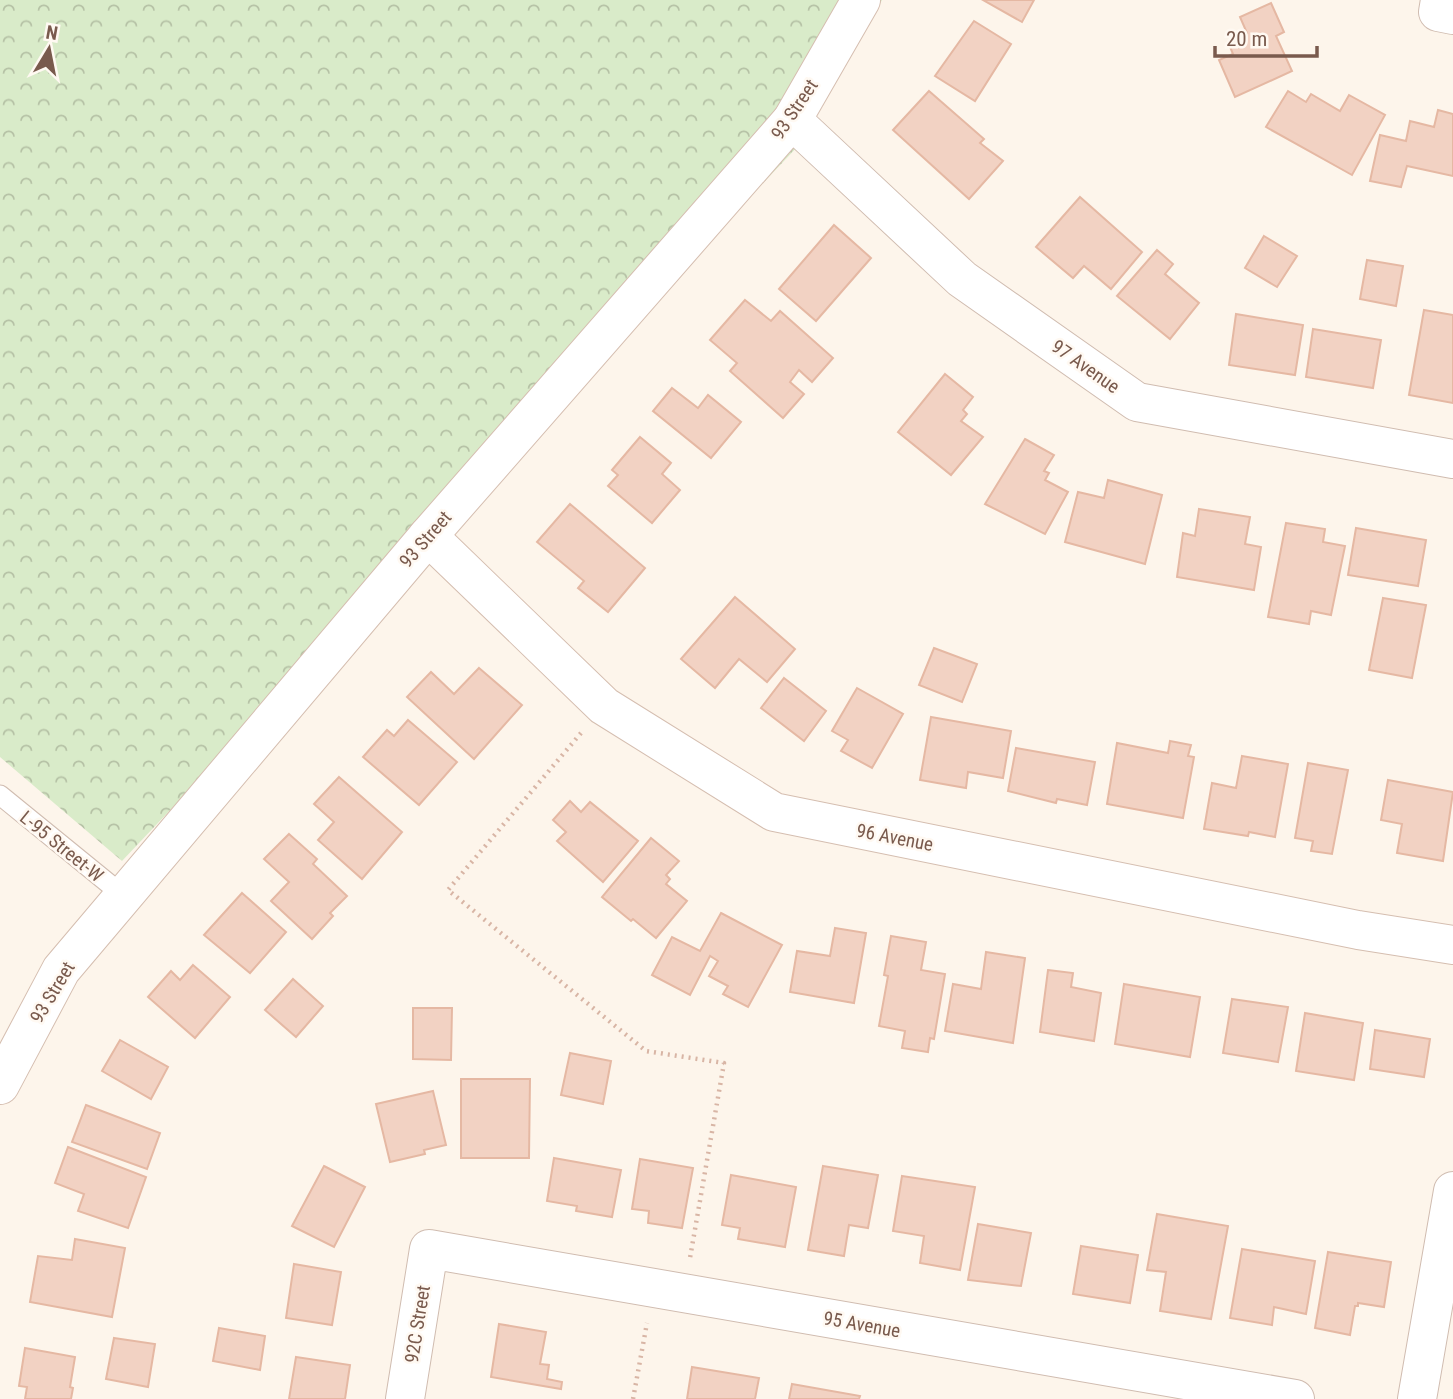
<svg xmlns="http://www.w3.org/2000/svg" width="1453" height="1399" viewBox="0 0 1453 1399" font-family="'Roboto Condensed',sans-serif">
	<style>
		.forest { fill: url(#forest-crowns) }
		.building { fill: #f2d2c3; stroke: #e5b8a3; stroke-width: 2 }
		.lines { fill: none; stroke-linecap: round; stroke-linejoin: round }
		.lane-casing { stroke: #d0bcb0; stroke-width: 21 }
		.street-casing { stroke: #d0bcb0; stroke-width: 40 }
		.secondary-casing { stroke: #d5beb0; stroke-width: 40 }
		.path { stroke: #d8b5a5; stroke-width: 4.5; stroke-dasharray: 2 5; stroke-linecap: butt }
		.lane { stroke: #fff; stroke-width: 19 }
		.street { stroke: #fff; stroke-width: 38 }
		.secondary { stroke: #fff; stroke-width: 38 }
		.labels { text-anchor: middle; stroke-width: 5; stroke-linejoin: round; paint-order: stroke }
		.street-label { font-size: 19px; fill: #795a4d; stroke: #fff9f2 }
	</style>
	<defs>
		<pattern id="forest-crowns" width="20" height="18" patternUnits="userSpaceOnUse" patternTransform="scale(1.75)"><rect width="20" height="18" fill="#d9ebc9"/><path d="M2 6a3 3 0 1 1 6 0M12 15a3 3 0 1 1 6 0" fill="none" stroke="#b5c1a5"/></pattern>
	</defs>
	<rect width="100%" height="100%" fill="#fdf5eb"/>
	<path class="forest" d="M 0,0 L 882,0 L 800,144 L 122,861 L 0,757 Z"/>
	<g class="building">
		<path d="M 983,0 L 1034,0 L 1022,22 Z"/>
		<path d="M 1271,3 L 1284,32 L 1276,36 L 1292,71 L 1235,97 L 1219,60 L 1233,54 L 1228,42 L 1247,33 L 1240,17 Z"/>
		<path d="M 974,21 L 1011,44 L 975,101 L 935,76 Z"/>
		<path d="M 929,91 L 984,139 L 980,143 L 1003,161 L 969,199 L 893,130 Z"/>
		<path d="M 1288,91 L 1306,102 L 1311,94 L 1340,111 L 1349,95 L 1385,115 L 1352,175 L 1266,127 Z"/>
		<path d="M 1438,110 L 1453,114 L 1453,176 L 1407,166 L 1401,187 L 1370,181 L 1380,135 L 1406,141 L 1410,121 L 1434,127 Z"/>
		<path d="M 1080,197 L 1142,252 L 1111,289 L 1084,266 L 1073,278 L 1036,247 Z"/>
		<path d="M 834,225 L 871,258 L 816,321 L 779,289 Z"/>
		<path d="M 1264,236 L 1297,256 L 1277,287 L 1245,268 Z"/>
		<path d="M 1157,250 L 1173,264 L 1165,274 L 1199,303 L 1170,339 L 1117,296 Z"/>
		<path d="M 1367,260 L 1403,266 L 1396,306 L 1360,299 Z"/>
		<path d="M 745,300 L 771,321 L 780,311 L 833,358 L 812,382 L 799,370 L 790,382 L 804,394 L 783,418 L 730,371 L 737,363 L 710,340 Z"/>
		<path d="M 1424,310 L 1453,315 L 1453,403 L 1409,395 Z"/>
		<path d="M 1236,314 L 1303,325 L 1295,375 L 1229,365 Z"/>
		<path d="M 1313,329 L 1381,340 L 1373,388 L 1306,377 Z"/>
		<path d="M 945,374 L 973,397 L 963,410 L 967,414 L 961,421 L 983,437 L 951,475 L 898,432 Z"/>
		<path d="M 672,388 L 698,408 L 708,395 L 741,422 L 711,458 L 653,411 Z"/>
		<path d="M 640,437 L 671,463 L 662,474 L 680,490 L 652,523 L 608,486 L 618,475 L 612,470 Z"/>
		<path d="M 1025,439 L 1054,455 L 1044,471 L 1049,473 L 1045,480 L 1068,492 L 1045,534 L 985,504 Z"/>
		<path d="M 1108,480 L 1162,495 L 1145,564 L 1065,542 L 1078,492 L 1104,498 Z"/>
		<path d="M 570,504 L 645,568 L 608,612 L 578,588 L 584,581 L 537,542 Z"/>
		<path d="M 1199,509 L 1250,517 L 1245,544 L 1261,547 L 1254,590 L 1177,577 L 1183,533 L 1195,536 Z"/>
		<path d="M 1286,523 L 1325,529 L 1323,542 L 1345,546 L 1331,615 L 1311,611 L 1309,624 L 1268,617 Z"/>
		<path d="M 1356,528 L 1426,540 L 1418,586 L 1348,575 Z"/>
		<path d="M 735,597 L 795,649 L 767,682 L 739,659 L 715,688 L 681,659 Z"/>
		<path d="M 1383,598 L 1426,605 L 1412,678 L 1369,670 Z"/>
		<path d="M 934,648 L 977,664 L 962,702 L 919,685 Z"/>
		<path d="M 479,668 L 522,705 L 474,759 L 407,697 L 431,672 L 454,694 Z"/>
		<path d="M 784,678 L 826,711 L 804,741 L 761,708 Z"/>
		<path d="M 857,688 L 903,714 L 872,768 L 841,751 L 848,740 L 832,731 Z"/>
		<path d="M 931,717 L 1011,731 L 1003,778 L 968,772 L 966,788 L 920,780 Z"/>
		<path d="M 408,720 L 457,762 L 419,805 L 363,757 L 387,730 L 394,736 Z"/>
		<path d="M 1170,741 L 1191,745 L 1188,756 L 1194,757 L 1183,818 L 1107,804 L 1117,743 L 1168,753 Z"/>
		<path d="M 1016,748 L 1095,762 L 1087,805 L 1057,799 L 1056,803 L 1008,791 Z"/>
		<path d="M 1242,756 L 1288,764 L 1275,837 L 1249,832 L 1248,836 L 1204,829 L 1212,783 L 1236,788 Z"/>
		<path d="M 1308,763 L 1348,770 L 1332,854 L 1311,851 L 1313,841 L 1295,838 Z"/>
		<path d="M 339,777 L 402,832 L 362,879 L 318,840 L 334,822 L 314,804 Z"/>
		<path d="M 1388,780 L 1453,792 L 1443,861 L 1397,853 L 1402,824 L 1381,820 Z"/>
		<path d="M 570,801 L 581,812 L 590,802 L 638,841 L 603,882 L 557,841 L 566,832 L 553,820 Z"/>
		<path d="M 289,834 L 317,859 L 313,864 L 347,896 L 330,913 L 333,916 L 312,939 L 271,901 L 289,882 L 264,859 Z"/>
		<path d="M 651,838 L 679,861 L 666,875 L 670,879 L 666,884 L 687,901 L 656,938 L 633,919 L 631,921 L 602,897 Z"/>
		<path d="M 242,893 L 286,932 L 250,973 L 204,935 Z"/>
		<path d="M 721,913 L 782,945 L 748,1007 L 723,994 L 728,986 L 709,976 L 718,961 L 710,956 L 690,995 L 652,975 L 672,937 L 700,951 Z"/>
		<path d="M 835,928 L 866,933 L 854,1003 L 790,992 L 797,951 L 830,956 Z"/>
		<path d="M 891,936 L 926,942 L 921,970 L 945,974 L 934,1039 L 930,1038 L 928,1052 L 902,1048 L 905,1031 L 879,1026 L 888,976 L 884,975 Z"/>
		<path d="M 986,952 L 1025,958 L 1013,1043 L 945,1031 L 953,984 L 981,989 Z"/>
		<path d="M 193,965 L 230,997 L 195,1038 L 148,997 L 171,971 L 180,980 Z"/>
		<path d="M 1048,970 L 1073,973 L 1071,987 L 1101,993 L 1094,1041 L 1040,1032 Z"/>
		<path d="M 293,979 L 323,1006 L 296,1037 L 265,1010 Z"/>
		<path d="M 1124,984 L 1200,997 L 1190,1057 L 1115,1044 Z"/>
		<path d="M 1232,999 L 1288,1007 L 1278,1062 L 1223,1053 Z"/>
		<path d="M 413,1008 L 452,1008 L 451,1060 L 413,1059 Z"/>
		<path d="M 1305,1013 L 1363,1023 L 1354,1080 L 1296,1071 Z"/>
		<path d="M 1375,1030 L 1430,1039 L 1424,1077 L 1370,1069 Z"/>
		<path d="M 120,1040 L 168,1067 L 151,1099 L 102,1071 Z"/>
		<path d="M 570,1053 L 611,1061 L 603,1104 L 561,1095 Z"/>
		<path d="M 461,1079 L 530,1079 L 529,1158 L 461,1158 Z"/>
		<path d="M 433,1091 L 446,1145 L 424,1150 L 425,1154 L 390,1162 L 376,1104 Z"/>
		<path d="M 86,1105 L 160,1133 L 147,1169 L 72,1142 Z"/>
		<path d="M 68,1147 L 146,1177 L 128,1228 L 78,1211 L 84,1194 L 55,1183 Z"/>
		<path d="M 554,1158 L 621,1170 L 612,1217 L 576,1211 L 577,1206 L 547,1201 Z"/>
		<path d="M 640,1159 L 693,1168 L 682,1228 L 648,1223 L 649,1211 L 632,1209 Z"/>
		<path d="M 324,1166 L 365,1187 L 334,1247 L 292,1226 Z"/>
		<path d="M 823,1166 L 878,1175 L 868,1228 L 849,1225 L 844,1256 L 808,1250 Z"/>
		<path d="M 731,1175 L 796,1187 L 785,1247 L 738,1239 L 740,1228 L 722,1225 Z"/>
		<path d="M 902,1176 L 975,1187 L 960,1270 L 920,1263 L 924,1236 L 893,1231 Z"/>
		<path d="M 1157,1214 L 1228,1226 L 1211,1319 L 1160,1311 L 1166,1272 L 1147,1270 Z"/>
		<path d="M 978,1224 L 1031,1233 L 1021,1286 L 968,1280 Z"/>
		<path d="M 75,1239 L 125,1248 L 112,1317 L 30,1302 L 38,1256 L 72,1260 Z"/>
		<path d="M 1081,1246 L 1138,1255 L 1130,1303 L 1073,1294 Z"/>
		<path d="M 1242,1249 L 1315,1261 L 1306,1314 L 1274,1307 L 1272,1325 L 1230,1318 Z"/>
		<path d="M 1328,1252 L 1391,1262 L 1384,1307 L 1358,1303 L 1358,1306 L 1355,1306 L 1350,1335 L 1315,1328 Z"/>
		<path d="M 294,1264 L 341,1272 L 332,1325 L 286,1318 Z"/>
		<path d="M 499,1324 L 546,1332 L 540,1364 L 549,1365 L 547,1379 L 562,1382 L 561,1389 L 491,1377 Z"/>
		<path d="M 219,1328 L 265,1336 L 260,1370 L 213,1361 Z"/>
		<path d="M 114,1338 L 155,1344 L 148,1387 L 106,1379 Z"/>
		<path d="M 25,1348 L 75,1357 L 70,1387 L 73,1388 L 71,1399 L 25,1399 L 27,1387 L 19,1386 Z"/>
		<path d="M 296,1357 L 350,1365 L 345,1399 L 289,1399 Z"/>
		<path d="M 692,1367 L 759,1378 L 755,1399 L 687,1399 Z"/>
		<path d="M 792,1384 L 860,1396 L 859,1399 L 789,1399 Z"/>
	</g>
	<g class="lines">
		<g class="lane-casing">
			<path id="lane" d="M 0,795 L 124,896"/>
		</g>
		<g class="street-casing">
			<g id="street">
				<path d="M 1440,0 L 1438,12 L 1453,15"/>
				<path d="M 792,120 L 962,279 L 1137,402 L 1453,459"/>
				<path d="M 405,1399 L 429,1249 L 1295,1399"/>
				<path d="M 1417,1399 L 1453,1191"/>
			</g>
		</g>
		<g class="secondary-casing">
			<g id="secondary">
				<path d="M 428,536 L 604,706 L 774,812 L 1358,930 L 1453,945"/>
				<path d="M 0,1085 L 61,970 L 428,536 L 792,120 L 861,0"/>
			</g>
		</g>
		<g class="path">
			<path d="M 581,733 L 448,890 L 646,1051 L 724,1063 L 690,1258"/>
			<path d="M 633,1399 L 647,1323"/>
		</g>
		<use href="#lane" class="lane"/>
		<use href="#street" class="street"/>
		<use href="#secondary" class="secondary"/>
	</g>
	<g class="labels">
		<g class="street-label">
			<text transform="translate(794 109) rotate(-56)" y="7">93 Street</text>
			<text transform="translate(1086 366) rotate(35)" y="7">97 Avenue</text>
			<text transform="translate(425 539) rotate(-49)" y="7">93 Street</text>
			<text transform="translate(895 837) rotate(11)" y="7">96 Avenue</text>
			<text transform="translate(62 846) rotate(39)" y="7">L-95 Street-W</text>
			<text transform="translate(52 992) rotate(-59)" y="7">93 Street</text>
			<text transform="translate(417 1324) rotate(-81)" y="7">92C Street</text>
			<text transform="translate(862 1324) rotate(10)" y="7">95 Avenue</text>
		</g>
	</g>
	<g transform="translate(49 49) rotate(10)" stroke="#fff9f2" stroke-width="5" paint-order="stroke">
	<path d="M0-5L12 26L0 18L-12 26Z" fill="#795a4d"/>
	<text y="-10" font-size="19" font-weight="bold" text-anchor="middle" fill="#795a4d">N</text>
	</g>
	<path d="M1215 46v10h102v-10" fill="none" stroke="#795a4d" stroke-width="3.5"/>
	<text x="1226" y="46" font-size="21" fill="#795a4d" stroke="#fff9f2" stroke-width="5" paint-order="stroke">20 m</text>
</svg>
